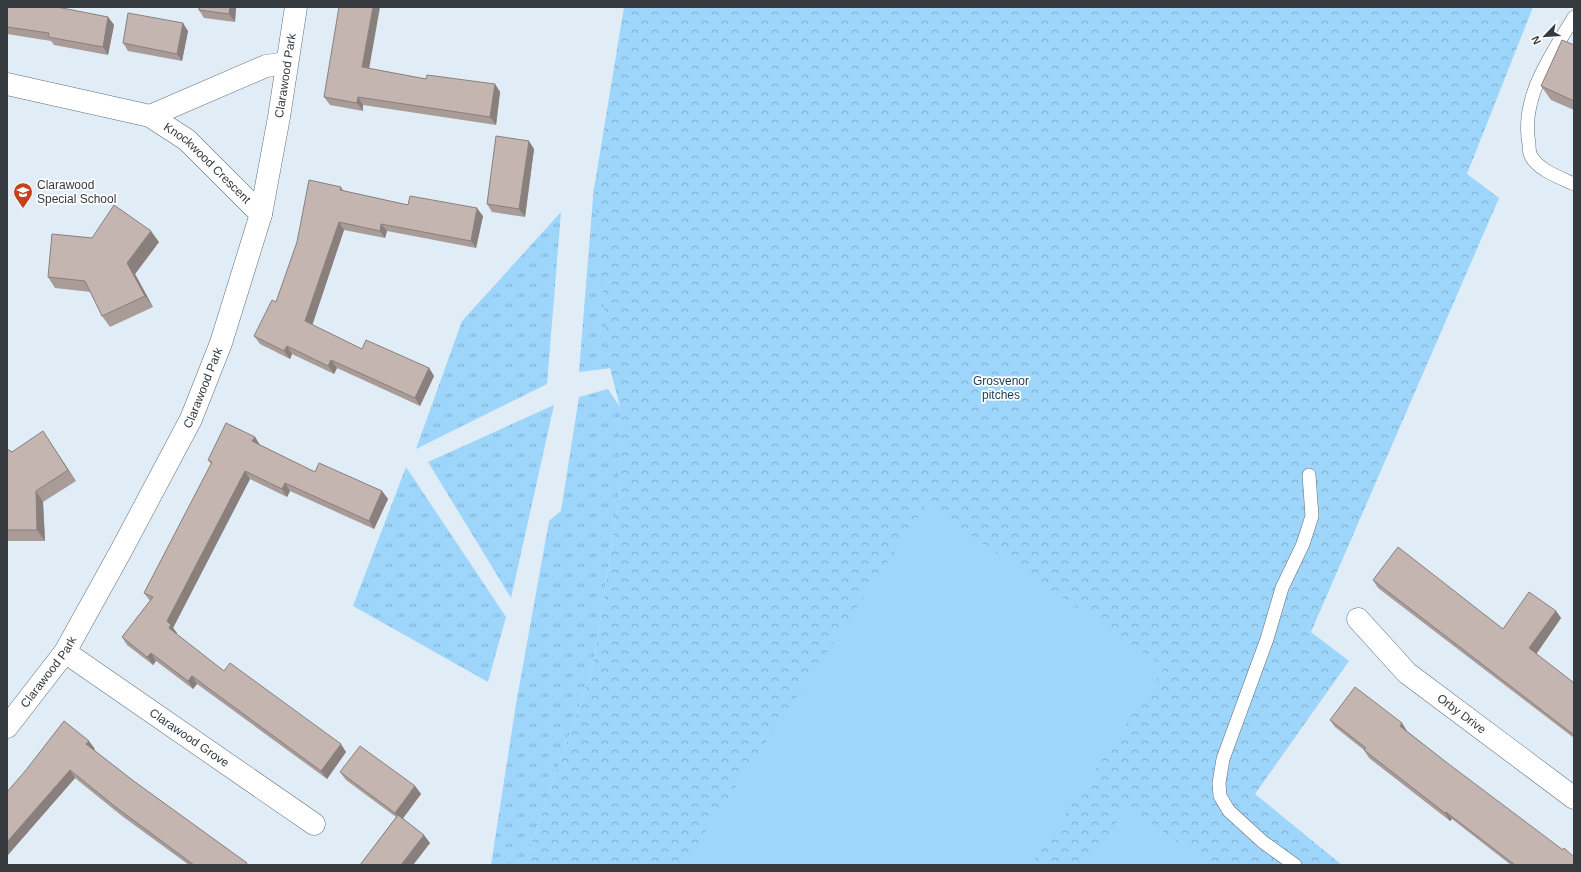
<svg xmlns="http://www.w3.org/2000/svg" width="1581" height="872" viewBox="0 0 1581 872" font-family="Arial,sans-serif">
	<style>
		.grass { fill: url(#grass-tufts) }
		.forest { fill: url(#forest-crowns) }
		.pitch { fill: #9ed5fb }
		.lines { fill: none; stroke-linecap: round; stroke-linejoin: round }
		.service-casing { stroke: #636e77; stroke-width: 14 }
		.minor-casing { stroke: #636e77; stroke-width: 23 }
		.service { stroke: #fff; stroke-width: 13 }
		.minor { stroke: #fff; stroke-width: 22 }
		.wall { fill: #a99c98 }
		.shaded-wall { fill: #897f7c }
		.building { fill: #c4b5b1; stroke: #897f7c }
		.labels { text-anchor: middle; stroke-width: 3.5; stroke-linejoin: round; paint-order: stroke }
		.street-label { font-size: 12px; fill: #353a3e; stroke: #fff }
		.poi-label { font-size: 12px; fill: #353a3e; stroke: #fff; text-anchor: start }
		.park-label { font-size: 12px; fill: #153b52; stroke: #fff }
	</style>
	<defs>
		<pattern id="grass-tufts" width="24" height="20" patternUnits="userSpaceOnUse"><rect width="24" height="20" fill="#9ed5fb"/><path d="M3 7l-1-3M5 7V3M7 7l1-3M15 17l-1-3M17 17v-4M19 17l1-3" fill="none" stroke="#82aecd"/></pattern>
		<pattern id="forest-crowns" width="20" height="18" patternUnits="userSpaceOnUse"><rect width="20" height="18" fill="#9ed5fb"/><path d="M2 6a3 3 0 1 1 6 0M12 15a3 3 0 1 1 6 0" fill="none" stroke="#82aecd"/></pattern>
	</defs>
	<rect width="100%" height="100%" fill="#e0edf6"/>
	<g class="grass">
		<path d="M 594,185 L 611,368 L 579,372 Z"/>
		<path d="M 561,212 L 547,384 L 416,449 L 462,321 Z"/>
		<path d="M 608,389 L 622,410 L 618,504 L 593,667 L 524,865 L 491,865 L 516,704 L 549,521 L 561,511 L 579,397 Z"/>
		<path d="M 554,405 L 511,598 L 428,462 Z"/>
		<path d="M 406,467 L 506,617 L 488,682 L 353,606 Z"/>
	</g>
	<path class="forest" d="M 624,7 L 1533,7 L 1467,174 L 1499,198 L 1311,632 L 1349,661 L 1255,794 L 1342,865 L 524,865 L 593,667 L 618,504 L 620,407 L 609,364 L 594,189 Z"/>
	<g class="pitch">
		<path d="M 926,505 L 1165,667 L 1031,865 L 683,865 Z"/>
		<path d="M 1128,806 L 1210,865 L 1086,865 Z"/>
	</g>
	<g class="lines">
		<g class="service-casing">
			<g id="service">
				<path d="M 1574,17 C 1552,54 1520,97 1529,144 C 1529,147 1529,152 1531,156 C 1538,170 1561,178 1574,184"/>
				<path d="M 1295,865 L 1263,842 L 1229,811 L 1220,796 L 1219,783 L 1223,759 L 1267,639 L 1282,588 L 1303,544 L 1312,516 L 1309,475"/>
			</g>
		</g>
		<g class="minor-casing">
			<g id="minor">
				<path id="s1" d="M 7,84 L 150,116 L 187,140 L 261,214"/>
				<path d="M 150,116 L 266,66 L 286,63"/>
				<path id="s2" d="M 1358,619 L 1407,673 L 1574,798"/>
				<path id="s3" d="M 65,652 L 314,824"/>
				<path id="s4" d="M 7,727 L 65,652 L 122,549 L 191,419 L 221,343 L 261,214 L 279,117 L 296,7"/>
			</g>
		</g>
		<use href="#service" class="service"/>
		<use href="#minor" class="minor"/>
	</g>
	<g class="wall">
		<path d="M 7,7 L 108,17 L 114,25 L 108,55 L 54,45 L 51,41 L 7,34 Z"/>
		<path d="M 199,7 L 236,7 L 235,22 L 204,18 L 199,10 Z"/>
		<path d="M 188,31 L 182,61 L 128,51 L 123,43 Z"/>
		<path d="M 1574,45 L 1574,110 L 1551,100 L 1541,86 Z"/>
		<path d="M 369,69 L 426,79 L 495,84 L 500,92 L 496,125 L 363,105 L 363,111 L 330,105 L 324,97 Z"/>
		<path d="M 534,149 L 525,217 L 492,212 L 487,204 Z"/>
		<path d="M 341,187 L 344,191 L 408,205 L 483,216 L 476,248 L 387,231 L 385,238 L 344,230 L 312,325 L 362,349 L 429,368 L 434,376 L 420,406 L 337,368 L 334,374 L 292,354 L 290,359 L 260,344 L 254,336 L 276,302 Z"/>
		<path d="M 92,238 L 159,242 L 135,274 L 153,307 L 110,327 L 102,316 L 91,292 L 55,288 L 48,277 Z"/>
		<path d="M 255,437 L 260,445 L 315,472 L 382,491 L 388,499 L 374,529 L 290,491 L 287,497 L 250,479 L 173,628 L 177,633 L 176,634 L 224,671 L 346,752 L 327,779 L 197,684 L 193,689 L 156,661 L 153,665 L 127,645 L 122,637 L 150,601 L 144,593 L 211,464 L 208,460 Z"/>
		<path d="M 50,442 L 76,481 L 43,502 L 45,541 L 7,541 L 7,449 L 12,452 Z"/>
		<path d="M 1373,580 L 1503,629 L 1556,611 L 1561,618 L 1536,654 L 1574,683 L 1574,738 L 1378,588 Z"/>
		<path d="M 1330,720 L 1407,731 L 1574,865 L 1511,865 L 1452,819 L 1450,821 L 1369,758 L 1364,750 L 1335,727 Z"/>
		<path d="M 95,749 L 94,750 L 135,782 L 247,863 L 248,865 L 189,865 L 122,816 L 75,778 L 7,856 L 7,792 Z"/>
		<path d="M 340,772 L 415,786 L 421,794 L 403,818 L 430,843 L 413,865 L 360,865 L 396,817 L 346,780 Z"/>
	</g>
	<g class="shaded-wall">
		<path d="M 230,7 L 236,7 L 235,22 L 229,14 Z"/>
		<path d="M 373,7 L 380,7 L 368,75 L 362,67 Z"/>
		<path d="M 108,17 L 114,25 L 108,55 L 103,47 Z"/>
		<path d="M 183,23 L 188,31 L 182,61 L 177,54 Z"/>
		<path d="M 495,84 L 500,92 L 496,125 L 490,117 Z"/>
		<path d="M 358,97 L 363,105 L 363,111 L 357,103 Z"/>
		<path d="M 529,141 L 534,149 L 525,217 L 519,209 Z"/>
		<path d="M 477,208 L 483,216 L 476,248 L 471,241 Z"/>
		<path d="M 339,222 L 344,230 L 311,329 L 305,321 Z"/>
		<path d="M 381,224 L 387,231 L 385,238 L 380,231 Z"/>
		<path d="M 151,231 L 159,242 L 135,274 L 153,307 L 145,296 L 127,263 Z"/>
		<path d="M 287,346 L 292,354 L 290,359 L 284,351 Z"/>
		<path d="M 331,360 L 337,368 L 334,374 L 328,366 Z"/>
		<path d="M 429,368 L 434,376 L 420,406 L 415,398 Z"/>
		<path d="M 43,431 L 50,442 L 76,481 L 68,470 Z"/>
		<path d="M 255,437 L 260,445 L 252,441 Z"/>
		<path d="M 245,471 L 250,479 L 173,628 L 177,633 L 174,636 L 169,628 L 167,621 Z"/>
		<path d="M 285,483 L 290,491 L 287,497 L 282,489 Z"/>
		<path d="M 36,491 L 43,502 L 45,541 L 37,530 Z"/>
		<path d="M 382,491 L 388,499 L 374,529 L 369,521 Z"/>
		<path d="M 1556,611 L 1561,618 L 1535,656 L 1529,648 Z"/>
		<path d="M 151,653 L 156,661 L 153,665 L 147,657 Z"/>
		<path d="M 192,676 L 197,684 L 193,689 L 188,681 Z"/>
		<path d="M 1402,723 L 1407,731 L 1405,734 L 1400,726 Z"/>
		<path d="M 89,741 L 95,749 L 92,752 L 86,744 Z"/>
		<path d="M 341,744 L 346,752 L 327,779 L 321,771 Z"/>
		<path d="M 70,770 L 75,778 L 7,856 L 7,842 Z"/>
		<path d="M 415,786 L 421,794 L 401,821 L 395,813 Z"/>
		<path d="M 1446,812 L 1452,819 L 1450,821 L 1445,813 Z"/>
		<path d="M 424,835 L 430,843 L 413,865 L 401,865 Z"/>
	</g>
	<g class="building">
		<path d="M 7,7 L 57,7 L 108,17 L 103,47 L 48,37 L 49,33 L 7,27 Z"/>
		<path d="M 199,7 L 230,7 L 229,14 L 199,10 Z"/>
		<path d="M 339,7 L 373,7 L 362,67 L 426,79 L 427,75 L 495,84 L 490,117 L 358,97 L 357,103 L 324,97 Z"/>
		<path d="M 128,13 L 183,23 L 177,54 L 123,43 Z"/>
		<path d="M 1562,40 L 1574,45 L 1574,101 L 1541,86 Z"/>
		<path d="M 496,136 L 529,141 L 519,209 L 487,204 Z"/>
		<path d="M 309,180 L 341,187 L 340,190 L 408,205 L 410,196 L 477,208 L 471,241 L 381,224 L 380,231 L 339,222 L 305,321 L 362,349 L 366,340 L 429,368 L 415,398 L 331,360 L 328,366 L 287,346 L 284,351 L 254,336 L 272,300 L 276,302 L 297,242 Z"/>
		<path d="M 114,205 L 151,231 L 127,263 L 145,296 L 102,316 L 85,281 L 48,277 L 52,234 L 92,238 Z"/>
		<path d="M 226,423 L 255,437 L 252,441 L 315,472 L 319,463 L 382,491 L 369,521 L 285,483 L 282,489 L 245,471 L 167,621 L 171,625 L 169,628 L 224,671 L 230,663 L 341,744 L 321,771 L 192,676 L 188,681 L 151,653 L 147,657 L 122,637 L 153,597 L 144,593 L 212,462 L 208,460 Z"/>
		<path d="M 43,431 L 68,470 L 36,491 L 37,530 L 7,530 L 7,449 L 12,452 Z"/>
		<path d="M 1398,547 L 1503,629 L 1529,592 L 1556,611 L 1529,648 L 1574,683 L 1574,735 L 1373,580 Z"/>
		<path d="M 1355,687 L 1402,723 L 1400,726 L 1446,762 L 1563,850 L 1564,848 L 1574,857 L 1574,865 L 1515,865 L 1446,812 L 1445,813 L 1364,750 L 1366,748 L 1330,720 Z"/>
		<path d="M 64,721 L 89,741 L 86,744 L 135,782 L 247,863 L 245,865 L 194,865 L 117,808 L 70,770 L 7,842 L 7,792 L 26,770 Z"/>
		<path d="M 360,746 L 415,786 L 395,813 L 340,772 Z"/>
		<path d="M 398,815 L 424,835 L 401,865 L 360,865 Z"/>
	</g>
	<defs>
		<g id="school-pin" transform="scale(1)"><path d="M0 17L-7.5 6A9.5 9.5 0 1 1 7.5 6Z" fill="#c93f1d" stroke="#fff"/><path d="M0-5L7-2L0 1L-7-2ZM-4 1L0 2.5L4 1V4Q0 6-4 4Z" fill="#fff"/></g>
	</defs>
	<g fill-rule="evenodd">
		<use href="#school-pin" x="23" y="192"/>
	</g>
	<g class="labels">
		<g class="street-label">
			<text dy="4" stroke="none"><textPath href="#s4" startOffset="717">Clarawood Park</textPath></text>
			<text dy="4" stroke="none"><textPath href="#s1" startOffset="221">Knockwood Crescent</textPath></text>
			<text dy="4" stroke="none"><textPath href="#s4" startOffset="393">Clarawood Park</textPath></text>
			<text dy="4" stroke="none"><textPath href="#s4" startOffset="69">Clarawood Park</textPath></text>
			<text dy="4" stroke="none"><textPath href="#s2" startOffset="141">Orby Drive</textPath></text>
			<text dy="4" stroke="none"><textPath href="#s3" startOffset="151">Clarawood Grove</textPath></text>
		</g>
		<g class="poi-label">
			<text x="37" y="189">Clarawood<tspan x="37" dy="14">Special School</tspan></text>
		</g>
		<g class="park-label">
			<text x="1001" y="385">Grosvenor<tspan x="1001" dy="14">pitches</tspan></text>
		</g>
	</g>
	<rect width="1581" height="872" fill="none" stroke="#353a3e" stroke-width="16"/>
	<g transform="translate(1545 36) rotate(245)" stroke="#ffffff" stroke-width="3" paint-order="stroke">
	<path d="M0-3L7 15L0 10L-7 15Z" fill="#353a3e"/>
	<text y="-6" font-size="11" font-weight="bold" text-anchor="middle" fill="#353a3e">N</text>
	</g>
</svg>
